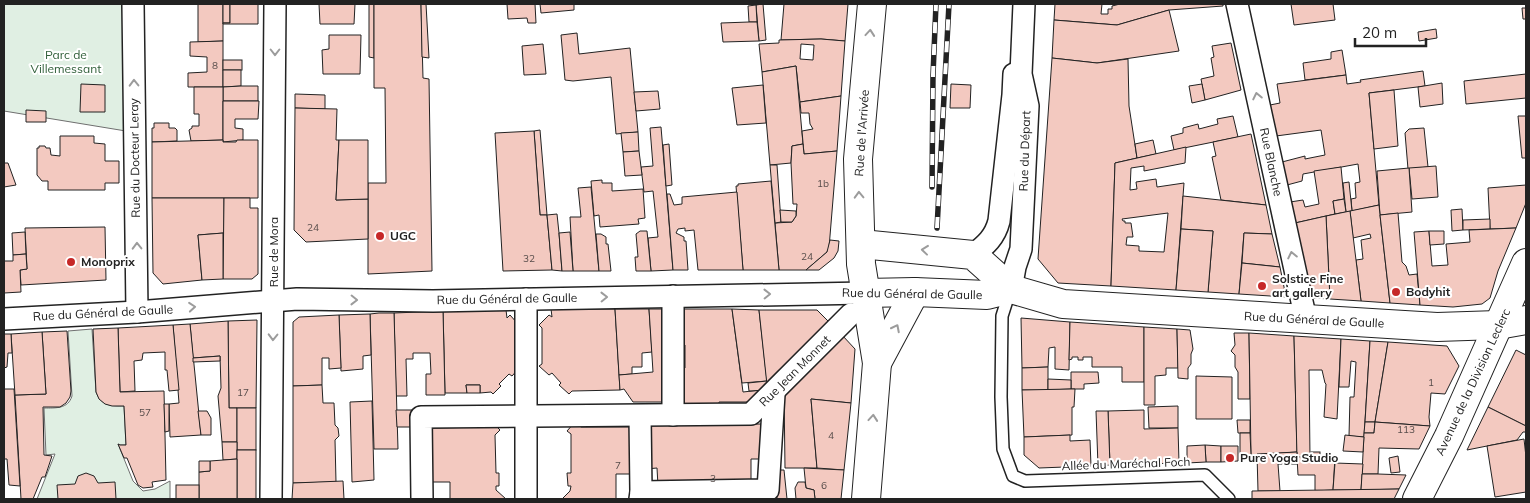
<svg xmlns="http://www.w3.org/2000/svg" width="1530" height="503" viewBox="0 0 1530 503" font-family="Mulish,sans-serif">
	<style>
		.green { fill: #e0efe3; stroke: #6f6f6f }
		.building { fill: #f3c9c0; stroke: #222; fill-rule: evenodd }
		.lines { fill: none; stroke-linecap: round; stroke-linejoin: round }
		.lane-casing { stroke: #222; stroke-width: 14 }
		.street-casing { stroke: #222; stroke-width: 24 }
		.secondary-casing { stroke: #222; stroke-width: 30 }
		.primary-casing { stroke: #222; stroke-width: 30 }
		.lane { stroke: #fff; stroke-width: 11 }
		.street { stroke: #fff; stroke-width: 21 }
		.secondary { stroke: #fff; stroke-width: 28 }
		.primary { stroke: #fff; stroke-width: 28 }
		.rail-casing { stroke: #222; stroke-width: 5.5 }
		.rail { stroke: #fff; stroke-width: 4; stroke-dasharray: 11; stroke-linecap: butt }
		.oneway { stroke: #9c9c9c }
		.poi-dot { fill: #c62828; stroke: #fff; stroke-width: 2 }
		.labels { text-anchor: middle; stroke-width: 4; stroke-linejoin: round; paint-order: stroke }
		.number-label { font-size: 10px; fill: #564c4a }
		.park-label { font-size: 12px; fill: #2f5e38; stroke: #fff }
		.street-label { font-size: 12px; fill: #222; stroke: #fff }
		.poi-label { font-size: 12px; font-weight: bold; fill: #222; stroke: #fff; text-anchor: start }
	</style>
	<rect width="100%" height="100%" fill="#fff"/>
	<g class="green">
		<path d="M 4,4 L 122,4 L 132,132 L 4,111 Z"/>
		<path d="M 92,329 L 96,392 C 101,406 111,406 124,406 L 126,445 L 120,445 L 118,444 L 133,481 L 143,491 L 155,489 L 170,481 L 170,499 L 37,499 L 55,454 L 46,455 L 44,408 C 56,408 68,409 72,396 L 68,331 Z"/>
	</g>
	<g class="building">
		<path d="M 198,4 L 223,4 L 223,41 L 198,42 Z"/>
		<rect x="223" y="4" width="7" height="19"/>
		<path d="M 230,4 L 258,4 L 258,24 L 223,24 L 223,23 L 230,23 Z"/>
		<path d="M 319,4 L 355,4 L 354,24 L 320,24 Z"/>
		<path d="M 369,4 L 374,4 L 374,58 L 369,57 Z"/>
		<path d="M 374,4 L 421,4 L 423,78 L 429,79 L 432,271 L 368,274 L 368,183 L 386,183 L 385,88 L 374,88 Z"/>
		<path d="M 421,4 L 426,4 L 429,58 L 422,57 Z"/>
		<path d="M 507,4 L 535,4 L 536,23 L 528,23 L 527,18 L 508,19 Z"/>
		<path d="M 540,4 L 574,4 L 574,10 L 541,13 Z"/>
		<path d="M 763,4 L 766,40 L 759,41 L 756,5 Z"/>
		<path d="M 784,4 L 848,4 L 845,41 L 821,39 L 781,40 Z"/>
		<path d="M 1055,4 L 1102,4 L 1101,14 L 1108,14 L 1108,9 L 1112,9 L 1112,6 L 1120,4 L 1223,4 L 1223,6 L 1169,10 L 1117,25 L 1054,20 Z"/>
		<path d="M 1291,4 L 1333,4 L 1335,20 L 1294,25 Z"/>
		<path d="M 756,5 L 757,22 L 749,22 L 748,6 Z"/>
		<path d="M 1522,8 L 1526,8 L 1526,19 L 1523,19 Z"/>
		<path d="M 1169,10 L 1179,51 L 1097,63 L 1052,58 L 1054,20 L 1117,25 Z"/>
		<path d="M 749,22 L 757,22 L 759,41 L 723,42 L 721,23 Z"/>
		<path d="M 1436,29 L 1437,38 L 1419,41 L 1418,32 Z"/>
		<path d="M 577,33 L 579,54 L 630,48 L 638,132 L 616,134 L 611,77 L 573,81 L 565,80 L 561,35 Z"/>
		<path d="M 329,35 L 361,35 L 360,74 L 323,74 L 322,50 L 329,49 Z"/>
		<path d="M 821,39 L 845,41 L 841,96 L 800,102 L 796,66 L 762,72 L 759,44 L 779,43 L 779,40 ZM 801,44 L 814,45 L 813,60 L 800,59 Z"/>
		<path d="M 223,41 L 223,87 L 188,87 L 188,73 L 207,72 L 207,57 L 190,56 L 190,42 Z"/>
		<path d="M 1231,43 L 1241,90 L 1205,100 L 1201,79 L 1214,76 L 1211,58 L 1214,57 L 1212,46 Z"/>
		<path d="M 543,44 L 546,74 L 524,75 L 522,46 Z"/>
		<path d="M 1342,50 L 1346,75 L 1305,80 L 1303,63 L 1331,59 L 1331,52 Z"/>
		<path d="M 1052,58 L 1097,63 L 1128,59 L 1129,106 L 1137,158 L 1115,163 L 1111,286 L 1058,283 L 1038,259 Z"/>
		<rect x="223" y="60" width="19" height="10"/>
		<path d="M 796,66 L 803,144 L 792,146 L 791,163 L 770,165 L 762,72 Z"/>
		<path d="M 223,70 L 241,70 L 241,86 L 223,87 Z"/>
		<path d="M 1423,71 L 1425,86 L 1369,93 L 1379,205 L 1352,211 L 1351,199 L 1356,198 L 1355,183 L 1360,182 L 1358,164 L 1303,174 L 1302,181 L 1287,185 L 1282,162 L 1305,156 L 1305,159 L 1325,155 L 1321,130 L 1276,136 L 1270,105 L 1280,103 L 1277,84 L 1346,75 L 1347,84 L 1361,82 L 1360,80 Z"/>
		<path d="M 1526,74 L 1526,98 L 1466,104 L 1464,81 Z"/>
		<path d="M 1442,83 L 1443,104 L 1420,107 L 1418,87 Z"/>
		<path d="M 81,84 L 105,85 L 105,112 L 80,112 Z"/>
		<path d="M 951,84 L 971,85 L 970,108 L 950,108 Z"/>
		<path d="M 1202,84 L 1205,100 L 1192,103 L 1189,86 Z"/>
		<path d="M 763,85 L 766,123 L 737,125 L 732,88 Z"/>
		<path d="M 241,86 L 258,86 L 258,101 L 223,101 L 223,87 Z"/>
		<path d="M 194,87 L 223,87 L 223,140 L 191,141 L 189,130 L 192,128 L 192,126 L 199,126 L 199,114 L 194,114 Z"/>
		<path d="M 1394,90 L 1398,146 L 1374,149 L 1369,93 Z"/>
		<path d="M 658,91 L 660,109 L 636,111 L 634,92 Z"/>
		<path d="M 295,94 L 325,95 L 325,109 L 295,108 Z"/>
		<path d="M 841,96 L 837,151 L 804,154 L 802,131 L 813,129 L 810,124 L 809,113 L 801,113 L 800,102 Z"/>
		<path d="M 223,101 L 259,101 L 258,119 L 235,119 L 235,128 L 243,129 L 243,140 L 223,142 Z"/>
		<path d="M 295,108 L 337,109 L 336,140 L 339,140 L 336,200 L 368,199 L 368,239 L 306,242 L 294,230 Z"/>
		<path d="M 26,110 L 46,111 L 46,122 L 26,122 Z"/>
		<path d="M 1233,116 L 1238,137 L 1174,150 L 1171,136 L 1183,133 L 1183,128 L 1198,124 L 1199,129 L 1218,124 L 1217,119 Z"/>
		<path d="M 1518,116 L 1526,116 L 1526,158 L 1522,158 Z"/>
		<path d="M 154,123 L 169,123 L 169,128 L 175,128 L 177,130 L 177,141 L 152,142 L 152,128 L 154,128 Z"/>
		<path d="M 661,127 L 673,270 L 651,271 L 648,238 L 658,237 L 653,191 L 644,192 L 641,167 L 653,166 L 650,128 Z"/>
		<path d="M 1424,128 L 1428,167 L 1408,169 L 1405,133 L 1409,129 Z"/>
		<path d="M 540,130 L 547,215 L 540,215 L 534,131 Z"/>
		<path d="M 534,131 L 540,215 L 547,215 L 552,270 L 503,271 L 495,133 Z"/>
		<path d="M 638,132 L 639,151 L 623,152 L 621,133 Z"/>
		<path d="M 1251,134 L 1266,205 L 1221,200 L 1212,157 L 1216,156 L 1213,142 Z"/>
		<path d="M 60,136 L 94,136 L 94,143 L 105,144 L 105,161 L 119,161 L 119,183 L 105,183 L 105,190 L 48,190 L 48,181 L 42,181 L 37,175 L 37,148 L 39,148 L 39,146 L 45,146 L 46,148 L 50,148 L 51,155 L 60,156 Z"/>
		<path d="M 223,140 L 223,142 L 236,142 L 237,140 L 258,140 L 258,198 L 152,198 L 152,142 Z"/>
		<path d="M 339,140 L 368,140 L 368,199 L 336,200 Z"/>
		<path d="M 1153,140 L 1156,154 L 1137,158 L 1135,144 Z"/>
		<path d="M 669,144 L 672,185 L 666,186 L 663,145 Z"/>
		<path d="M 803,144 L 804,154 L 837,151 L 829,248 L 827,252 L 806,270 L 779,270 L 775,223 L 792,222 L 796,216 L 797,204 L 793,204 L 791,163 L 792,146 Z"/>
		<path d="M 1186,147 L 1185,163 L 1144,171 L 1144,166 L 1131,168 L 1130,190 L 1137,189 L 1136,182 L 1156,179 L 1157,187 L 1184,183 L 1176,290 L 1111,286 L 1115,163 ZM 1168,213 L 1164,252 L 1139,251 L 1139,246 L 1126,245 L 1127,237 L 1133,237 L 1131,223 L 1125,223 L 1125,221 L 1123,221 L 1122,219 Z"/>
		<path d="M 639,151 L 642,175 L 625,176 L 623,152 Z"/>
		<path d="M 4,163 L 8,163 L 16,185 L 4,187 Z"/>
		<path d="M 770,165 L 777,165 L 781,222 L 775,223 Z"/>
		<path d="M 1436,166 L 1438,197 L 1412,199 L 1409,168 Z"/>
		<path d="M 1341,167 L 1344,199 L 1333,201 L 1335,214 L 1295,223 L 1290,202 L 1303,200 L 1305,207 L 1319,204 L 1314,171 Z"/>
		<path d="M 1409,168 L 1412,212 L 1380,215 L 1377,171 Z"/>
		<path d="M 602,180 L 602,183 L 612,183 L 612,191 L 643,189 L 645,218 L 638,219 L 639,224 L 600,227 L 599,215 L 594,216 L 591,181 Z"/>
		<path d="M 771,181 L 779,270 L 743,270 L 736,186 L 738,186 L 738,184 Z"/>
		<path d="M 1349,182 L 1352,211 L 1346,212 L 1343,183 Z"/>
		<path d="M 1526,185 L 1526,203 L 1516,228 L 1490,229 L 1488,188 Z"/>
		<path d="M 591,187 L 599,271 L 573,271 L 570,217 L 581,217 L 578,188 Z"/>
		<path d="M 737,192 L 743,270 L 698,270 L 694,230 L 685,231 L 685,228 L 678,229 L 676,233 L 684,237 L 684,241 L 686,241 L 688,270 L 673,270 L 667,194 L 670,194 L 674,205 L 682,204 L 682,197 Z"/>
		<path d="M 1183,196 L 1266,205 L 1272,234 L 1244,233 L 1239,294 L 1208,292 L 1213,231 L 1181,229 Z"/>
		<path d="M 152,198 L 224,198 L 224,233 L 198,235 L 202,280 L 163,284 L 153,273 Z"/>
		<path d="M 224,198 L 250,198 L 250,208 L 258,208 L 258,274 L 252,279 L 223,279 Z"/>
		<path d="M 1344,199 L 1346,212 L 1335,214 L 1333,201 Z"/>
		<path d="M 1379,205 L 1380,215 L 1390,303 L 1361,301 L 1356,260 L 1363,259 L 1361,240 L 1371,238 L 1370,234 L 1353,238 L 1350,211 Z"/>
		<path d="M 1462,209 L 1463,230 L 1452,231 L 1451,210 Z"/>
		<path d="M 780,210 L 796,211 L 796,216 L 792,222 L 781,222 Z"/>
		<path d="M 1350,211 L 1356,260 L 1361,301 L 1330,299 L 1326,216 Z"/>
		<path d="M 1398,213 L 1402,262 L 1406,266 L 1409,275 L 1417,274 L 1420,305 L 1390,303 L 1380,215 Z"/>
		<path d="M 557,214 L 559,233 L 562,271 L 552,270 L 547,215 Z"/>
		<path d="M 1326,216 L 1330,299 L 1314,298 L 1309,292 L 1295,223 Z"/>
		<path d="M 1490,219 L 1490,229 L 1463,230 L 1463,220 Z"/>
		<path d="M 105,227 L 106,280 L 21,285 L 20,270 L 27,269 L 25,228 Z"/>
		<path d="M 1516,228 L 1498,271 L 1490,298 L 1482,304 L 1453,307 L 1420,305 L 1414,232 L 1429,231 L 1432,266 L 1448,265 L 1446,244 L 1470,242 L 1469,230 Z"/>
		<path d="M 1181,229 L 1213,231 L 1208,292 L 1176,290 Z"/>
		<path d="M 640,231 L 647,231 L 651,271 L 636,271 L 635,257 L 638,257 L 636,234 Z"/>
		<path d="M 1429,231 L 1444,231 L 1444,244 L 1430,245 Z"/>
		<path d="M 25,232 L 26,254 L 13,255 L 12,233 Z"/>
		<path d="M 570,232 L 573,271 L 562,271 L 559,233 Z"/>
		<path d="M 223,233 L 223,279 L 202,280 L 198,235 Z"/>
		<path d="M 1244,233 L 1272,234 L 1280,267 L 1242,263 Z"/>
		<path d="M 596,234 L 601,234 L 606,237 L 606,244 L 608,244 L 611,271 L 599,271 Z"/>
		<path d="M 830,240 L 839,241 L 838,251 L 834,258 L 819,270 L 806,270 L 827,252 Z"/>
		<path d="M 26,254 L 27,269 L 20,270 L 21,292 L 4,293 L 4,261 L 13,261 L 13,255 Z"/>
		<path d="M 1242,263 L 1280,267 L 1286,297 L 1239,294 Z"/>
		<path d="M 551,309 L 615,309 L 620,390 L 572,391 L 569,394 L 559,385 L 561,383 L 552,373 L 549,375 L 539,366 L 542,364 L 542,328 L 539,325 L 549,315 L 552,317 Z"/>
		<path d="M 615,309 L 649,309 L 652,352 L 642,353 L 642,367 L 632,367 L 632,374 L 619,375 Z"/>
		<path d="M 649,309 L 667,309 L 664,402 L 633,402 L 624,389 L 620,390 L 619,375 L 653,372 Z"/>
		<path d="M 683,309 L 732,309 L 743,392 L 761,390 L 747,402 L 719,402 L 719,407 L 681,406 L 681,368 L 685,368 L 685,345 L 683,344 Z"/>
		<path d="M 732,309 L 759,310 L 767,381 L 742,383 Z"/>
		<path d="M 443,310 L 506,310 L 507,318 L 510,315 L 518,324 L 520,367 L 512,376 L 509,374 L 499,384 L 501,386 L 493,394 L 491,392 L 480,393 L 480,385 L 466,385 L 467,393 L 445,393 Z"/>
		<path d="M 759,310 L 817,310 L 831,324 L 767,385 Z"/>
		<path d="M 443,311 L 445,395 L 426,395 L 426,374 L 431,374 L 430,353 L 413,353 L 413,359 L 406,359 L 407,396 L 396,396 L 394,313 Z"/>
		<path d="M 379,313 L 394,313 L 398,449 L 374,449 L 370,314 Z"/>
		<path d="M 370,314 L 371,355 L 363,356 L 363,369 L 341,371 L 339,315 Z"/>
		<path d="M 339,315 L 341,368 L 329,369 L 329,358 L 322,358 L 322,385 L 293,386 L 293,322 L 299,317 Z"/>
		<path d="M 1021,318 L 1070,322 L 1069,370 L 1055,369 L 1055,347 L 1049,348 L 1048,367 L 1022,368 Z"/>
		<path d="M 257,320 L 256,408 L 229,408 L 228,321 Z"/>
		<path d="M 228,321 L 229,408 L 237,408 L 237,442 L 222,442 L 218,396 L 221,388 L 220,356 L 193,358 L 190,324 Z"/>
		<path d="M 1070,322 L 1144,327 L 1144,382 L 1122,382 L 1122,367 L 1092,367 L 1092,357 L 1083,357 L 1083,360 L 1078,360 L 1078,357 L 1072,357 L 1072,359 L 1069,360 Z"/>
		<path d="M 190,324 L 201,435 L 170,437 L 169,404 L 179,403 L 173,325 Z"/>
		<path d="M 173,325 L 179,390 L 169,391 L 167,370 L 165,370 L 165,352 L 143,353 L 142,360 L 134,361 L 135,391 L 120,392 L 118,328 Z"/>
		<path d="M 1144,327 L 1177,329 L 1178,368 L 1166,368 L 1166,375 L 1155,376 L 1155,405 L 1144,405 Z"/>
		<path d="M 118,328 L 120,392 L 164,391 L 166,480 L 152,482 L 153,487 L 143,488 L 138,485 L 127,458 L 124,458 L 118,444 L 120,445 L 126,445 L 124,406 L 112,406 L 105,404 L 99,399 L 96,392 L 93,329 Z"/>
		<path d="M 1177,329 L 1190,330 L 1193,349 L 1191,354 L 1191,364 L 1188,368 L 1188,379 L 1178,378 Z"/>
		<path d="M 67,331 L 71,391 L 70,397 L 66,403 L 60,407 L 43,407 L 44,455 L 52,456 L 45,477 L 42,477 L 33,499 L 21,499 L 15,395 L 46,394 L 42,332 Z"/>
		<path d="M 42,332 L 46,394 L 15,395 L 11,334 Z"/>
		<path d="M 1234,333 L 1249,333 L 1250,399 L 1238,399 L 1238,372 L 1235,367 L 1235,355 L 1231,351 L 1235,345 Z"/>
		<path d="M 1249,333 L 1294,336 L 1297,452 L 1251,455 Z"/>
		<path d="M 4,334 L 11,334 L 12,353 L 8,353 L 7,367 L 4,368 L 4,378 Z"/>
		<path d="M 842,335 L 855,349 L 851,403 L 811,399 L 817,468 L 785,468 L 784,391 Z"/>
		<path d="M 1294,336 L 1341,339 L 1337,419 L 1324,417 L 1326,384 L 1325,383 L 1322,370 L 1309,370 L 1310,457 L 1297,457 Z"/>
		<path d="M 1341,339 L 1370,341 L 1364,437 L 1349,436 L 1350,397 L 1354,397 L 1356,362 L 1351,361 L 1349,387 L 1339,387 Z"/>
		<path d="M 1370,341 L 1388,342 L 1375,422 L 1365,422 Z"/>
		<path d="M 1388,342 L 1447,346 L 1459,366 L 1445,394 L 1431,393 L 1429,417 L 1430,426 L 1375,422 Z"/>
		<path d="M 1516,350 L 1526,355 L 1526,426 L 1488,407 Z"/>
		<path d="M 220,356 L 220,361 L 193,362 L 193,358 Z"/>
		<path d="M 1048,367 L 1048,390 L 1022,390 L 1022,368 Z"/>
		<path d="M 1071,372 L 1098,372 L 1099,383 L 1084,384 L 1084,389 L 1071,389 Z"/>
		<path d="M 1196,376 L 1232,377 L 1232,419 L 1196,419 Z"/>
		<path d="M 1048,379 L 1071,380 L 1071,389 L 1048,390 Z"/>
		<path d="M 767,381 L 767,390 L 749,391 L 748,383 Z"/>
		<path d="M 322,385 L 323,403 L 334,403 L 335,425 L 338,428 L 339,436 L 335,440 L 336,482 L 293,483 L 293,386 Z"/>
		<path d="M 466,385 L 480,385 L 480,393 L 467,393 Z"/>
		<path d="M 4,389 L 14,389 L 20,486 L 9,485 L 7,459 L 4,459 Z"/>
		<path d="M 1071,389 L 1075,389 L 1074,407 L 1072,407 L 1072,435 L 1024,437 L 1022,390 Z"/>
		<path d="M 811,399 L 851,403 L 844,470 L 817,468 Z"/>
		<path d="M 372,401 L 374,480 L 352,482 L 350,402 Z"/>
		<path d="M 164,404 L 169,404 L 169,431 L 165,432 Z"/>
		<path d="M 1178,406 L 1178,428 L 1149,428 L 1148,407 Z"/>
		<path d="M 1488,407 L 1526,426 L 1526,432 L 1523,432 L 1517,440 L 1467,450 Z"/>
		<rect x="237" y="408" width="19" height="42"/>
		<path d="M 396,410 L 413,410 L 414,427 L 397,427 Z"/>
		<path d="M 1144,410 L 1144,429 L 1178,428 L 1179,463 L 1110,465 L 1108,411 Z"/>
		<path d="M 198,411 L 207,411 L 211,418 L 211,435 L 201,435 Z"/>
		<path d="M 1096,411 L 1108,411 L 1110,465 L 1098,466 Z"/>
		<path d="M 1237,420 L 1250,420 L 1250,433 L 1238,433 Z"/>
		<path d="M 492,422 L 500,430 L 495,435 L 496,473 L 499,473 L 499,486 L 496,486 L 496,490 L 506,499 L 450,499 L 450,482 L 431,482 L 431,428 L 487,427 Z"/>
		<path d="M 575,422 L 581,427 L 636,427 L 635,474 L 616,474 L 616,499 L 562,499 L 570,491 L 571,486 L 568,486 L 567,473 L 571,473 L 571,434 L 567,431 Z"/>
		<path d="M 1365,422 L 1375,422 L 1374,433 L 1364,433 Z"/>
		<path d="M 1375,422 L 1430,426 L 1419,449 L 1379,448 L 1378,474 L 1362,474 L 1364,433 L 1374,433 Z"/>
		<path d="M 762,424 L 762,459 L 751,459 L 751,486 L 658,486 L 657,468 L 646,469 L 646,425 Z"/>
		<path d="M 1240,433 L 1250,433 L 1251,455 L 1240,455 Z"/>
		<path d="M 1070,435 L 1070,441 L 1090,440 L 1091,466 L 1039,468 L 1024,455 L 1024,437 Z"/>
		<path d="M 1345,435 L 1364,437 L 1363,452 L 1343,451 Z"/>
		<path d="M 1524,439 L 1526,457 L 1526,492 L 1495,497 L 1487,446 Z"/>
		<path d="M 222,442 L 237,442 L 237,459 L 223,460 Z"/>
		<path d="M 1205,445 L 1221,446 L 1221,462 L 1206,462 Z"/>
		<path d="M 1205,445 L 1206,462 L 1187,463 L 1187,446 Z"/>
		<path d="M 1221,446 L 1238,446 L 1238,461 L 1221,462 Z"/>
		<rect x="237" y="450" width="19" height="49"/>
		<path d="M 1297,452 L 1297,464 L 1278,464 L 1280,491 L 1258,491 L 1257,454 Z"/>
		<rect x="1311" y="452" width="9" height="5"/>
		<path d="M 1398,456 L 1400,472 L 1391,473 L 1389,458 Z"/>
		<path d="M 1297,457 L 1335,457 L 1333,490 L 1315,491 L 1315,475 L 1298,475 Z"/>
		<path d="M 237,459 L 237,499 L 199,499 L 199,472 L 210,471 L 210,461 Z"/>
		<path d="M 199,461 L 210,461 L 210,471 L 199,472 Z"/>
		<path d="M 1335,463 L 1363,464 L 1361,490 L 1333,490 Z"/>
		<path d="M 804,468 L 844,470 L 841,499 L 815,499 L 814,490 L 806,488 Z"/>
		<path d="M 774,470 L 784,470 L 787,499 L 777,499 Z"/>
		<path d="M 86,473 L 94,476 L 98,483 L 115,482 L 116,499 L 58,499 L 57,485 L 75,484 L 78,476 Z"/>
		<path d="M 1362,474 L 1378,474 L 1406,475 L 1399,489 L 1361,490 Z"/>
		<path d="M 343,481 L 344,499 L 292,499 L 293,483 Z"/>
		<path d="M 798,482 L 805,482 L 806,488 L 814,490 L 815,499 L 796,499 L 795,488 Z"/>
		<rect x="176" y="485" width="23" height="14"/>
		<path d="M 1399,489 L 1394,499 L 1252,499 L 1252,491 Z"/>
	</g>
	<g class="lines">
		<g class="lane-casing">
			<path id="lane" d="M 1010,291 L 1002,316 L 1001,397 L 1003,449 L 1013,476 L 1025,481 L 1205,475 L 1229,499"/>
		</g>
		<g class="street-casing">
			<g id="street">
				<path d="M 133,4 L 137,312"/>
				<path d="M 1237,4 L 1306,320"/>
				<path d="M 973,255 C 986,245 995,237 999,221 L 1013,95 L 1014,74"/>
				<path d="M 1011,289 L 1015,267 L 1021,249 L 1028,106 L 1021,74 L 1024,4"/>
				<path d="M 673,296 L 673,415"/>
				<path d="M 4,319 L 137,312 L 297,299 L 433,301 L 865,293"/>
				<path d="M 640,416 L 641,492 L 640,499"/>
				<path d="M 641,492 L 768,490 L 774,394"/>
				<path d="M 271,499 L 275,4"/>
				<path d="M 422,499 L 421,417 L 751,414 L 851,314"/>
				<path d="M 526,499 L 526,299"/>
			</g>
		</g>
		<g class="secondary-casing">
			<g id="secondary">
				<path d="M 861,244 L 973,255 L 1011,289 L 1063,304 L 1437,327 L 1498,325 L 1526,320"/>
				<path d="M 865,293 L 915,292 L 987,295 L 1011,289"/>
				<path d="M 877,363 L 915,292"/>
				<path d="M 866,499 L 877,363 L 861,264 L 858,159 L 872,4"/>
			</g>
		</g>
		<g class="primary-casing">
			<path id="primary" d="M 1417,499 L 1449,436 L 1526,263"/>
		</g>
		<use href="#lane" class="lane"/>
		<use href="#street" class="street"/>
		<use href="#secondary" class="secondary"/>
		<use href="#primary" class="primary"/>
		<g class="rail-casing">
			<g id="rail">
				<path d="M 932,187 L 933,75 L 936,4"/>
				<path d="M 937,228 L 949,4"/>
			</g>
		</g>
		<use href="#rail" class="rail"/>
	</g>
	<defs><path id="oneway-chevron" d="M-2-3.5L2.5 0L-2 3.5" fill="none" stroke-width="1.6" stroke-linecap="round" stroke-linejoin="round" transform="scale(1.25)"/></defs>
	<g class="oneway">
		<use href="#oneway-chevron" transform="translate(870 33) rotate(-85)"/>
		<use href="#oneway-chevron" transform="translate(275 52) rotate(90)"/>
		<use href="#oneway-chevron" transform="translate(134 83) rotate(-91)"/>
		<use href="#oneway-chevron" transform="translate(1257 96) rotate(-102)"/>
		<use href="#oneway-chevron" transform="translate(859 195) rotate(-92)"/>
		<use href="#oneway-chevron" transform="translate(137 246) rotate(-91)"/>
		<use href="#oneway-chevron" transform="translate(925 250) rotate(-174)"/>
		<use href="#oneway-chevron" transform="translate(1292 255) rotate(-102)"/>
		<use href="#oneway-chevron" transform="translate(767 294) rotate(-1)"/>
		<use href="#oneway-chevron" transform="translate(604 297) rotate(-1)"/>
		<use href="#oneway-chevron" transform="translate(354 300) rotate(1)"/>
		<use href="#oneway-chevron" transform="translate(192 307) rotate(-5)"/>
		<use href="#oneway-chevron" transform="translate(896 328) rotate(-63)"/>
		<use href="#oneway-chevron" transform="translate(273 337) rotate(91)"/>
		<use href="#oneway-chevron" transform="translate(873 418) rotate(-85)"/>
	</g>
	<g class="poi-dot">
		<circle cx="380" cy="236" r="5"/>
		<circle cx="71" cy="262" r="5"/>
		<circle cx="1262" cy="286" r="5"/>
		<circle cx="1396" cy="292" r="5"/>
		<circle cx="1230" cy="458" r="5"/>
	</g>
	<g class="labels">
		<g class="number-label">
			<text x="215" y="69">8</text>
			<text x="823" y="187">1b</text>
			<text x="313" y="231">24</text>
			<text x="807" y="260">24</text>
			<text x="529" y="262">32</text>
			<text x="1431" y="386">1</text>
			<text x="243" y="396">17</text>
			<text x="145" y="416">57</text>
			<text x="1406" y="433">113</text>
			<text x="831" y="439">4</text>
			<text x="618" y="469">7</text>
			<text x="713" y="482">3</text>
			<text x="824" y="489">6</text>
		</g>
		<g class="park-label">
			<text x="66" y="59">Parc de<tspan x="66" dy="14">Villemessant</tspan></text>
		</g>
		<g class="street-label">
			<text transform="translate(862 133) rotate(-86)" y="4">Rue de l'Arrivée</text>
			<text transform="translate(1025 151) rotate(-88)" y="4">Rue du Départ</text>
			<text transform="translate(135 158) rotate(-91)" y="4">Rue du Docteur Leray</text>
			<text transform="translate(1271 162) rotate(78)" y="4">Rue Blanche</text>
			<text transform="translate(274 252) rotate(-90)" y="4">Rue de Mora</text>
			<text transform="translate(912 294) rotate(1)" y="4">Rue du Général de Gaulle</text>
			<text transform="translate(507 299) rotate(-1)" y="4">Rue du Général de Gaulle</text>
			<text transform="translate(103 313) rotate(-3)" y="4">Rue du Général de Gaulle</text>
			<text transform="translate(1314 320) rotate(3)" y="4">Rue du Général de Gaulle</text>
			<text transform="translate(795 371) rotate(-45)" y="4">Rue Jean Monnet</text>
			<text transform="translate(1473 382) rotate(-65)" y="4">Avenue de la Division Leclerc</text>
			<text transform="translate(1126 464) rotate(-2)" y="4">Allée du Maréchal Foch</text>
		</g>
		<g class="poi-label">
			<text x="390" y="240">UGC</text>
			<text x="81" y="266">Monoprix</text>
			<text x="1272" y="283">Solstice Fine<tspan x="1272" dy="14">art gallery</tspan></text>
			<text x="1406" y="296">Bodyhit</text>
			<text x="1240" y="462">Pure Yoga Studio</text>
		</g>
	</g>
	<rect width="1530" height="503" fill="none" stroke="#222222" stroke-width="10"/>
	<path d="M1355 38v8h71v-8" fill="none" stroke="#222222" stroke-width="2.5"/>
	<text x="1362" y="38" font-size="15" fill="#222222" stroke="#ffffff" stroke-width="4" paint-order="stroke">20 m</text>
</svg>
